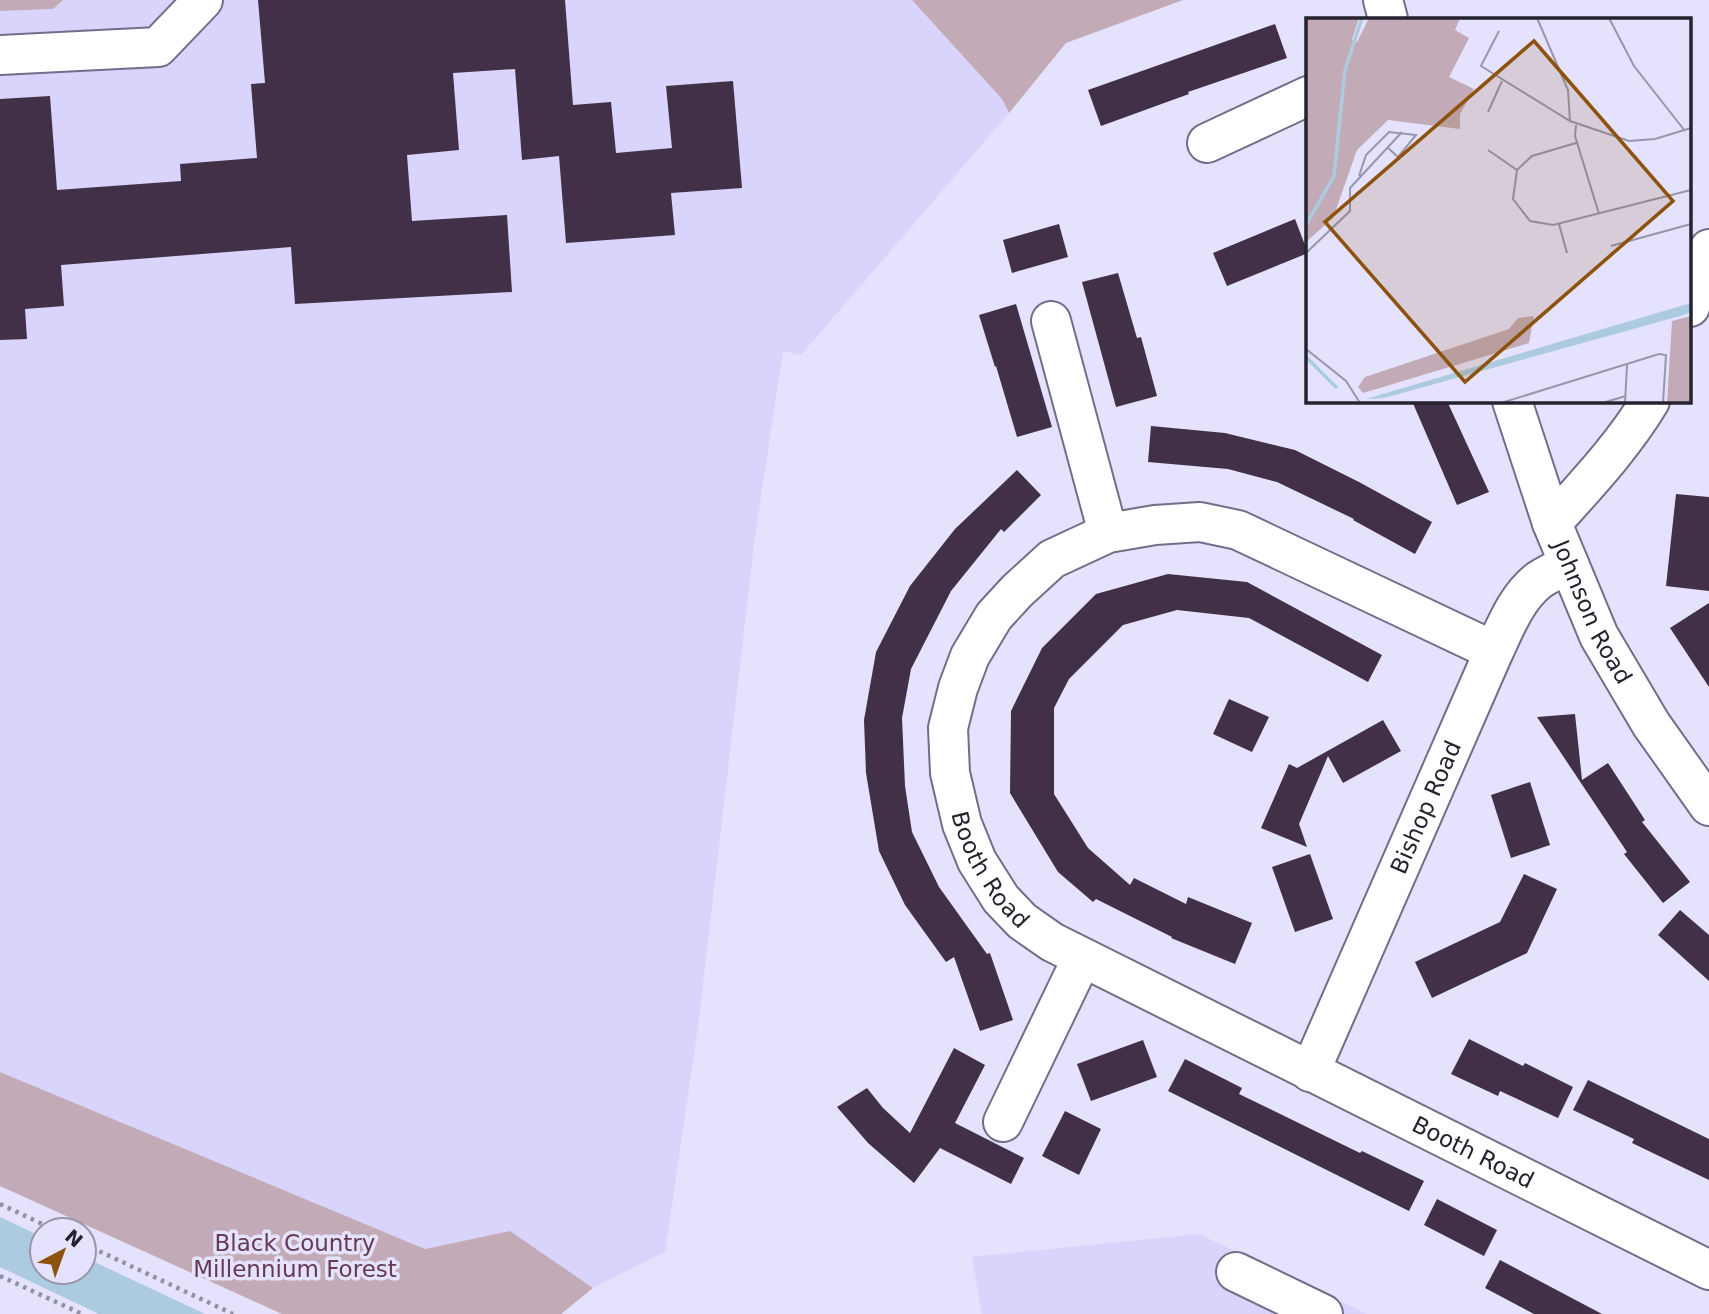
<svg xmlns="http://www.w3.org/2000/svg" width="1709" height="1314" viewBox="0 0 1709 1314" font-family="'DejaVu Sans',sans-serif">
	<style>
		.built { fill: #d9d4fb }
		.green { fill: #c2abb7 }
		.water { fill: #accbe0 }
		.building { fill: #413047 }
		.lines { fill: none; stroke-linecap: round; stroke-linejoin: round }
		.minor-casing { stroke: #716e8a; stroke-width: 42 }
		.path { stroke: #9290a4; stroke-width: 4.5; stroke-dasharray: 3.5 5; stroke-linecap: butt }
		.minor { stroke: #fff; stroke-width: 38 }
		.labels { text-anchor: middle; stroke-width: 7; stroke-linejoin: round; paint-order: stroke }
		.street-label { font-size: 23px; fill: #24232f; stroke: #e4e2fc }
		.park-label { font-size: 23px; fill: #663954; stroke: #e4e2fc }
		.inset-river { fill: none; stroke: #accbe0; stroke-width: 3.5 }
		.inset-road { fill: none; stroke: #9796aa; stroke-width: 2 }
		.view { fill: #8d520d; fill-opacity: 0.15; stroke: #8d520d; stroke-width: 3.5 }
		.inset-edge { fill: none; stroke: #24232f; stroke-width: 3.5 }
	</style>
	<rect width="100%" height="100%" fill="#e4e2fc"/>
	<g class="built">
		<path d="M 63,0 L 912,0 L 1002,99 L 1009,113 L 801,355 L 783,351 L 755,536 L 698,1027 L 665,1252 L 593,1288 L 510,1231 L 425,1249 L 0,1072 L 0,11 L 53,9 Z"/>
		<path d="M 1199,1234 L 1367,1314 L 982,1314 L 972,1257 Z"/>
	</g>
	<g class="green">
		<path d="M 0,0 L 63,0 L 53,9 L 0,11 Z"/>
		<path d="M 912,0 L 1183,0 L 1066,43 L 1009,113 L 1002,99 Z"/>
		<path d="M 0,1072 L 425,1249 L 510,1231 L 593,1288 L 561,1314 L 282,1314 L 0,1186 Z"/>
	</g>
	<path class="water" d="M 0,1217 L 42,1237 L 42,1272 L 84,1272 L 84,1257 L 205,1314 L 99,1314 L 0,1267 Z"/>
	<g class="building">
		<path d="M 258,0 L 565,0 L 573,105 L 611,102 L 616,153 L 672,148 L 666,86 L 733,81 L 742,188 L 671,193 L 675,235 L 566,243 L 559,156 L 522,160 L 515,69 L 453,73 L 459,150 L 407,155 L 412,221 L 507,215 L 512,292 L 295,304 L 291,247 L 61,265 L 64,306 L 25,309 L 27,339 L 0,340 L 0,99 L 50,96 L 57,190 L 181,181 L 180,164 L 257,158 L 251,84 L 265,83 Z"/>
		<path d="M 1275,24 L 1287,58 L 1188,92 L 1189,94 L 1101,126 L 1088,90 Z"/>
		<path d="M 1295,219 L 1308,253 L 1227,286 L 1213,253 Z"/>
		<path d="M 1059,224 L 1068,257 L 1012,273 L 1003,240 Z"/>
		<path d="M 1118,273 L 1137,338 L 1141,337 L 1157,396 L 1116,407 L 1082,282 Z"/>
		<path d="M 1016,304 L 1052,427 L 1017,437 L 996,366 L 995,367 L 979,315 Z"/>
		<path d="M 1412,401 L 1447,401 L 1489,492 L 1457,505 Z"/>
		<path d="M 1151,426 L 1225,433 L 1295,450 L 1359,482 L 1432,522 L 1415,554 L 1353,520 L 1354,519 L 1277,482 L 1228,469 L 1148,462 Z"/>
		<path d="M 1017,470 L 1041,495 L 1004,532 L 1001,529 L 951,591 L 911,669 L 902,718 L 905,786 L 912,832 L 939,887 L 987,954 L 990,953 L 1013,1020 L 980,1031 L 954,957 L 946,962 L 905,905 L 879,851 L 866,773 L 864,720 L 876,652 L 910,586 L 955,529 Z"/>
		<path d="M 1676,494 L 1709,497 L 1709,591 L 1666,586 Z"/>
		<path d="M 1168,574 L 1247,582 L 1382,655 L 1368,682 L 1249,618 L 1177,610 L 1123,625 L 1069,679 L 1054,708 L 1054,794 L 1088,848 L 1130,885 L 1134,878 L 1186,904 L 1188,897 L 1252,923 L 1235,964 L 1171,938 L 1172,937 L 1096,899 L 1093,902 L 1058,872 L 1010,793 L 1011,711 L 1042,648 L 1096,594 Z"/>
		<path d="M 1709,603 L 1709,687 L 1670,628 Z"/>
		<path d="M 1229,699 L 1269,717 L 1252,752 L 1213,734 Z"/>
		<path d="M 1575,714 L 1582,780 L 1608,763 L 1645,820 L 1642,822 L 1690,882 L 1663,903 L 1624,854 L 1627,852 L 1537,717 Z"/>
		<path d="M 1383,720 L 1401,751 L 1343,783 L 1328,756 L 1299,824 L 1307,847 L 1261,828 L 1289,764 L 1297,768 Z"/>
		<path d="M 1530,782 L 1550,845 L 1511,858 L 1491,795 Z"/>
		<path d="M 1310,854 L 1333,919 L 1295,932 L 1272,867 Z"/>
		<path d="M 1524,874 L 1557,889 L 1527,953 L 1432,998 L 1415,962 L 1500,922 Z"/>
		<path d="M 1680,910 L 1709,935 L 1709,981 L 1658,935 Z"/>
		<path d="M 1469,1039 L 1523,1066 L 1525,1063 L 1573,1087 L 1558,1118 L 1500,1091 L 1498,1096 L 1451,1074 Z"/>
		<path d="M 1143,1040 L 1157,1077 L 1091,1101 L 1077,1064 Z"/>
		<path d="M 954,1048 L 985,1065 L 955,1123 L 1024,1158 L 1011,1184 L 940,1148 L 914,1183 L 868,1143 L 837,1107 L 867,1088 L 883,1108 L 910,1133 Z"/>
		<path d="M 1185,1059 L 1242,1088 L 1239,1094 L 1360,1153 L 1362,1151 L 1424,1181 L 1409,1211 L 1168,1091 Z"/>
		<path d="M 1588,1080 L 1709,1139 L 1709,1180 L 1632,1143 L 1634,1139 L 1573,1110 Z"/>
		<path d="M 1065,1111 L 1101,1129 L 1079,1175 L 1042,1156 Z"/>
		<path d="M 1437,1199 L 1497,1230 L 1484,1256 L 1424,1225 Z"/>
		<path d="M 1500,1260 L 1602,1314 L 1534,1314 L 1485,1288 Z"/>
	</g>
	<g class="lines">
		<g class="minor-casing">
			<g id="minor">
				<path d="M 1383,0 L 1388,19"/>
				<path d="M 0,55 L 158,47 L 203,0"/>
				<path d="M 1207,143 L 1308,96"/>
				<path d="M 1690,307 L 1709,249"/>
				<path d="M 1051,321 L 1108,533"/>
				<path id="s1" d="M 1512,401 L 1552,523 L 1599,636 L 1651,724 L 1709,806"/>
				<path d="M 1552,523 C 1587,484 1623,446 1650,401"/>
				<path id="s2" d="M 1494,651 L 1238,530 L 1200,522 L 1155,525 L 1108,533 L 1052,559 L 1017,591 L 994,616 L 970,656 L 958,688 L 948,728 L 950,773 L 962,824 L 977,861 L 1001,899 L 1022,921 L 1052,942 L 1709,1270"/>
				<path id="s3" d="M 1310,1072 L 1494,651 C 1506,626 1516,598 1539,580 C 1548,574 1559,569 1569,564"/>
				<path d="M 1003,1122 L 1082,958"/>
				<path d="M 1236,1272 L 1323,1314"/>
			</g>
		</g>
		<g class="path">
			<path d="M 0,1204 L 55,1230"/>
			<path d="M 84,1244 L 233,1314"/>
			<path d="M 0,1276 L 82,1314"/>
		</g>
		<use href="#minor" class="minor"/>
	</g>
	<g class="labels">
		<g class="street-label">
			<text dy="8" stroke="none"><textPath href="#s1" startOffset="226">Johnson Road</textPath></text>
			<text dy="8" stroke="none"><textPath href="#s3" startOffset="289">Bishop Road</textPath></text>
			<text dy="8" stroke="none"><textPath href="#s2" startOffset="831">Booth Road</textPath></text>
			<text dy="8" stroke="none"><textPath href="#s2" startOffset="1400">Booth Road</textPath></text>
		</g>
		<g class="park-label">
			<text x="295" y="1251">Black Country<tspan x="295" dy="26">Millennium Forest</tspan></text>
		</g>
	</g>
	<g transform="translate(1306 18)">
		<rect width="385" height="385" fill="#e4e2fc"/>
		<path d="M 0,0 L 53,0 L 46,22 L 51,24 L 63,0 L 154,0 L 149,12 L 163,20 L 143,59 L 168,71 L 154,96 L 154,111 L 82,102 L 51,132 L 27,200 L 0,224 ZM 228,298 L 223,325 L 57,375 L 52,369 L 59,359 L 203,311 L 212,300 ZM 385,298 L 385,385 L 361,385 L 366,303 Z" fill="#c2abb7"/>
		<path d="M 385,285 L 385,294 L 374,298 L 78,380 L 60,381 Z" fill="#accbe0"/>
		<path class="inset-river" d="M 0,207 L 28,158 L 39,52 L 56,0M 0,339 L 31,370"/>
		<path class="inset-road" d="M 231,0 L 262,72 L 264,103M 303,0 L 328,48 L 379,113M 193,13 L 175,48 L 264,103 L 323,123 L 349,121 L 385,110M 182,94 L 196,63M 270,107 L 269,118 L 293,196M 270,125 L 226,138 L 211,152 L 207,181 L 224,203 L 247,207 L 385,172M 182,132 L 211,152M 53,158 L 60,137 L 83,114 L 110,117 L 92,139 L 81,129M 253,206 L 261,235M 305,228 L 385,206M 0,235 L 44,193 L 44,170 L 96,114M 0,331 L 40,363 L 54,385M 195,385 L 353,336 L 360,337 L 357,385M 296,385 L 320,378M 319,385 L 321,347"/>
		<path class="view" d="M 228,23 L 367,183 L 159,364 L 19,204 Z"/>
		<rect width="385" height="385" class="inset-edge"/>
	</g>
	<g transform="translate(63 1251) rotate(41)"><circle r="33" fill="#e4e2fc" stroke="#9796aa" stroke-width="2"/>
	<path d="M0-5L12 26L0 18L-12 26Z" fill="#8d520d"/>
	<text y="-10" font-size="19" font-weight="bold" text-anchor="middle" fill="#24232f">N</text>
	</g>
</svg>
